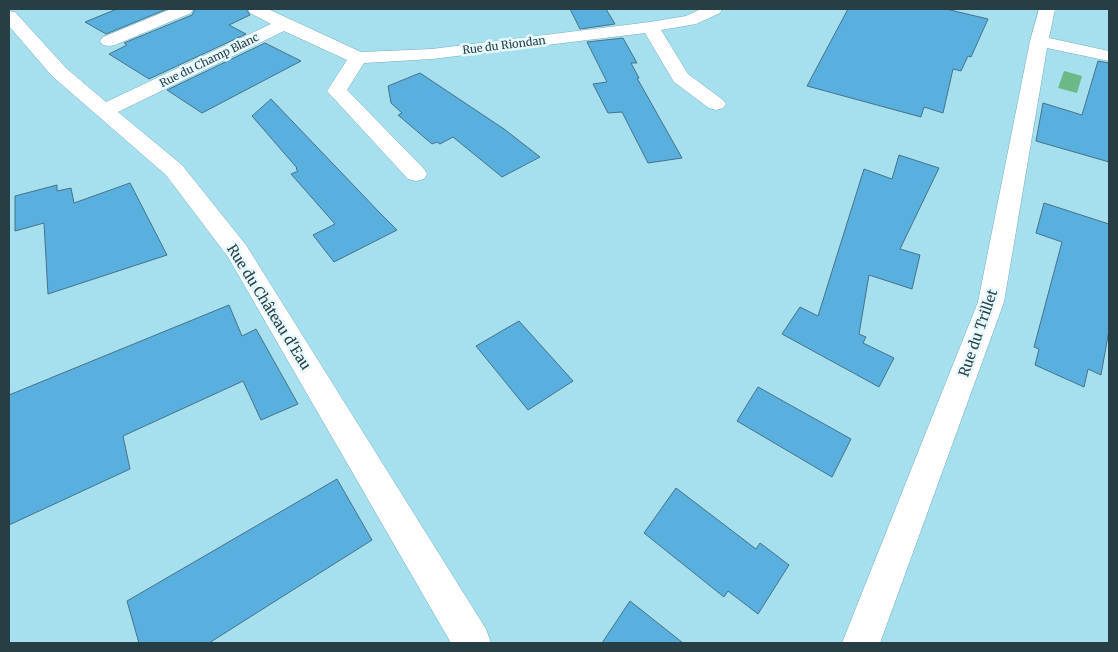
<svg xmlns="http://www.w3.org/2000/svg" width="1118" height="652" viewBox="0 0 1118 652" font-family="Merriweather,serif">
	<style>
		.water { fill: #6bb986 }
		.building { fill: #59b0de; stroke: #46728a }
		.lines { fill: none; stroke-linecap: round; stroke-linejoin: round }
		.minor-casing { stroke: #75aebb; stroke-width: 1 }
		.minor { fill: #fff; fill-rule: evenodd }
		.labels { text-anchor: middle; stroke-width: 5; stroke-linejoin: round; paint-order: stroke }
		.far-street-label { font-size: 11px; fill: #273f44; stroke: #e9fafe }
		.street-label { font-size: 14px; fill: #273f44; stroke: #e9fafe }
	</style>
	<rect width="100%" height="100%" fill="#a6e0ee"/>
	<path class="water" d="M 1064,71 L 1082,76 L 1077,93 L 1058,88 Z"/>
	<g class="building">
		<path d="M 117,9 L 167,9 L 106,34 L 85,22 Z"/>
		<path d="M 195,9 L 246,9 L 250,15 L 229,25 L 246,34 L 149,79 L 109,54 L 127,45 L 124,43 L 192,15 Z"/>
		<path d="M 570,9 L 606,9 L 615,24 L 580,29 Z"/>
		<path d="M 848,9 L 946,9 L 988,19 L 971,57 L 968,56 L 961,71 L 953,69 L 943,113 L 924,107 L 921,117 L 807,86 Z"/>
		<path d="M 623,38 L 637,63 L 631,63 L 639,78 L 637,78 L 682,158 L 648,163 L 622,112 L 608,113 L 593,84 L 607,82 L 587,42 Z"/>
		<path d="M 265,43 L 301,61 L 202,113 L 167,90 Z"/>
		<path d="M 1098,61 L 1109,63 L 1109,162 L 1036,141 L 1043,103 L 1082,115 Z"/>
		<path d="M 420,73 L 504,129 L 540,157 L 502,177 L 453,137 L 440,144 L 437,142 L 432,144 L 398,115 L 402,113 L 391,103 L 388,86 Z"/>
		<path d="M 271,99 L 380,213 L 397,230 L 334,262 L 313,235 L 335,224 L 291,174 L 298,171 L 296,169 L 297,168 L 252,116 Z"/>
		<path d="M 899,155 L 939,168 L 900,249 L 920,255 L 912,289 L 869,275 L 859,334 L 866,337 L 863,343 L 894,358 L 879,387 L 782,334 L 800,307 L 818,316 L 864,169 L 892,179 Z"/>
		<path d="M 130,183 L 167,255 L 48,294 L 44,223 L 15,231 L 15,196 L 57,185 L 57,191 L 71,188 L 74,203 Z"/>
		<path d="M 1044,203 L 1109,224 L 1109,330 L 1101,375 L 1088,369 L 1084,387 L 1035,365 L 1039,349 L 1034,347 L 1062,242 L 1036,233 Z"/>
		<path d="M 229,305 L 242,336 L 256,329 L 298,404 L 261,420 L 243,381 L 123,436 L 130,469 L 9,525 L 9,395 Z"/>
		<path d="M 519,321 L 573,381 L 528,410 L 476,346 Z"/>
		<path d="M 758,387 L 851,439 L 832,477 L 737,421 Z"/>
		<path d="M 337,479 L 372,540 L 209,643 L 139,643 L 127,601 Z"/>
		<path d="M 676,488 L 756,549 L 760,543 L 789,565 L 758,614 L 728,591 L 724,597 L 644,533 Z"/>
		<path d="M 630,601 L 683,643 L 602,643 Z"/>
	</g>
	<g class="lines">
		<g class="minor-casing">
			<g id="minor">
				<path d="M 171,9 L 193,9 L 191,13 L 115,45 L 109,46 L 103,45 L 100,41 L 103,37 Z"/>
				<path d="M 248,9 L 268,9 L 361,52 L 432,49 L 650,22 L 686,16 L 701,9 L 722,9 L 720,13 L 696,24 L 661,30 L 688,74 L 723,100 L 726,104 L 723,108 L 716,110 L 709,108 L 674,82 L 645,33 L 432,59 L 364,63 L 347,90 L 424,169 L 427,174 L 424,179 L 416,181 L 408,179 L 327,91 L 347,60 L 284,31 L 118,112 L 182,165 L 246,245 L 486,629 L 491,643 L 451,643 L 228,257 L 166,175 L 52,76 L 9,26 L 9,11 L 15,12 L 66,68 L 106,102 L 271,24 L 250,13 Z"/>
				<path d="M 1039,9 L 1055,9 L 1049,38 L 1109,51 L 1109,61 L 1047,48 L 1004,302 L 880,643 L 842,643 L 978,302 L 1030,41 Z"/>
			</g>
		</g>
		<use href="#minor" class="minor"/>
	</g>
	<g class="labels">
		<g class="far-street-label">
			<text transform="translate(504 45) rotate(-7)" y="4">Rue du Riondan</text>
			<text transform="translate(209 60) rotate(-26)" y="4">Rue du Champ Blanc</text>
		</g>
		<g class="street-label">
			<text transform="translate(269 307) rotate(58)" y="5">Rue du Château d'Eau</text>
			<text transform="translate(978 333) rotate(-71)" y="5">Rue du Trillet</text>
		</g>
	</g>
	<rect width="1118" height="652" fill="none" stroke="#273f44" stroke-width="20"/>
</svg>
